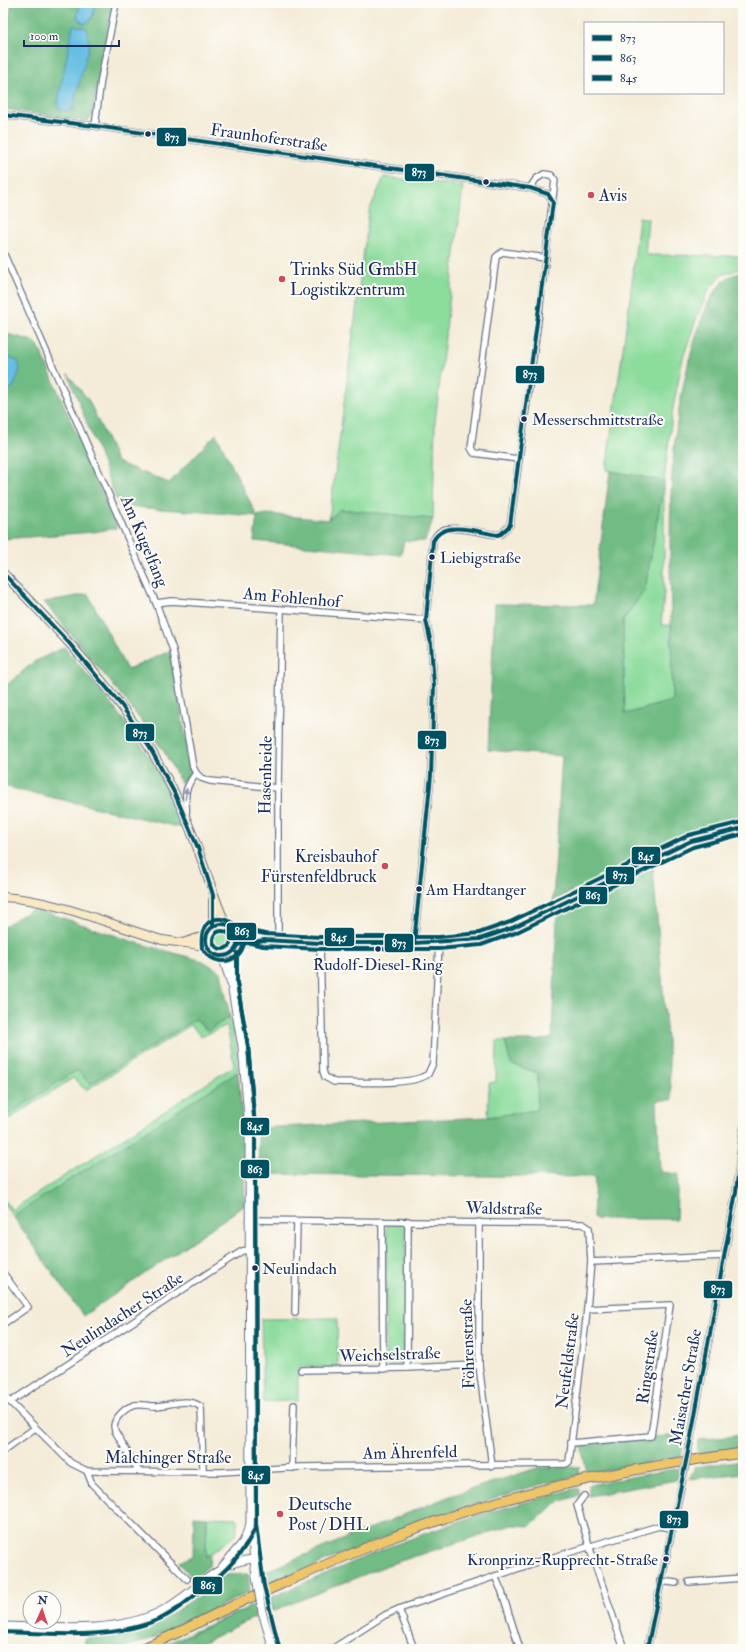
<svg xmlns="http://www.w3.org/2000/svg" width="746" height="1652" viewBox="0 0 746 1652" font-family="'IM FELL Double Pica',serif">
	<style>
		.green { fill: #8cdc9c; stroke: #54867d }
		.forest { fill: #71bc84; stroke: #467671 }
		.water { fill: #65bee3; stroke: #4076a0 }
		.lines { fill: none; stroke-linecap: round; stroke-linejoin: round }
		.minor-tunnel { stroke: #c9c6c0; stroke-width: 5.5; stroke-dasharray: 5.5 3; stroke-linecap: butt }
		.minor-casing { stroke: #677189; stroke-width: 8 }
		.tertiary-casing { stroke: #677189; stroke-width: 9 }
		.secondary-casing { stroke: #677189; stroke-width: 10 }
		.trunk-casing { stroke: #677189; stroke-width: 11 }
		.minor { stroke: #fff; stroke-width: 5.5 }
		.tertiary { stroke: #fff; stroke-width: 7 }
		.secondary { stroke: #f8e8c3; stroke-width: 8 }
		.trunk { stroke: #eec569; stroke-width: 9 }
		.minor-bridge-casing { stroke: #677189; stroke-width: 8; stroke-linecap: butt }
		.tertiary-bridge-casing { stroke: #677189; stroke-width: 9; stroke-linecap: butt }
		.minor-bridge { stroke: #fff; stroke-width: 5.5 }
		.tertiary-bridge { stroke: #fff; stroke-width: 7 }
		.bus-1-casing { stroke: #fdfcf7; stroke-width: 7 }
		.bus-2-casing { stroke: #fdfcf7; stroke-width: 7 }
		.bus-3-casing { stroke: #fdfcf7; stroke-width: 7 }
		.bus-1 { stroke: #005262; stroke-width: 4 }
		.bus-2 { stroke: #005262; stroke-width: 4 }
		.bus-3 { stroke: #005262; stroke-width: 4 }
		.oneway { fill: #8d97ae }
		.bus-dot { fill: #1b2f5e; stroke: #fdfcf7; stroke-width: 1.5 }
		.poi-dot { fill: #d1495b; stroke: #fdfcf7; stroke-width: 1.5 }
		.labels { text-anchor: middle; stroke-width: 4; stroke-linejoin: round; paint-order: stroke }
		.bus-label { font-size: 16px; fill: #1b2f5e; stroke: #fdfcf7; text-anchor: start }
		.street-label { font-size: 17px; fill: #1b2f5e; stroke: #fdfcf7 }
		.poi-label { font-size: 17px; fill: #1b2f5e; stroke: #fdfcf7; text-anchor: start }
		.line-badge { stroke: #fdfcf7; stroke-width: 1.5 }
		.badge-label { font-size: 11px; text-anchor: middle; font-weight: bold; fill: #fff }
	</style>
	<rect width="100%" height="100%" fill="#fdfcf7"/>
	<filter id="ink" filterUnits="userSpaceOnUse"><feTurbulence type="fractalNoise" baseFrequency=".025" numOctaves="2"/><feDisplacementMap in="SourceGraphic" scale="8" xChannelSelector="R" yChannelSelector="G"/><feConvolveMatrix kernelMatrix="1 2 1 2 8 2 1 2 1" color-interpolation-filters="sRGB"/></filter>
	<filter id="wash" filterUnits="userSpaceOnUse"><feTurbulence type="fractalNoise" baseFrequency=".012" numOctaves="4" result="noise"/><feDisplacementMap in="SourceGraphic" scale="16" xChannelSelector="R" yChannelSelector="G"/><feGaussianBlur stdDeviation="0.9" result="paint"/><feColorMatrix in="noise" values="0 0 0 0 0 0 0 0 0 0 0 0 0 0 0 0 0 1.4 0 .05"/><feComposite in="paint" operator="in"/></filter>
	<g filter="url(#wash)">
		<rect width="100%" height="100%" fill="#f4ecd8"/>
		<g class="green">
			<path d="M 384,177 L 463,186 L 435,422 L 433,519 L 340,509 L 329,520 L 369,211 Z"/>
			<path d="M 639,217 L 648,219 L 645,255 L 743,256 L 743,268 L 722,275 L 709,289 L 697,317 L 683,358 L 673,408 L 664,481 L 664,593 L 661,625 L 671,625 L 672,701 L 625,714 L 623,620 L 645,590 L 664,481 L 606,470 L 630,299 Z"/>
			<circle cx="222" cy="940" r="12"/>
			<path d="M 230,1017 L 236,1045 L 238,1072 L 13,1216 L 3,1202 L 3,1198 L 12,1210 L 234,1066 L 227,1025 L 201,1037 L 191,1025 L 86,1090 L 73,1078 L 3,1123 L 3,1118 L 77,1070 L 90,1084 L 196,1019 L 207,1031 Z"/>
			<path d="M 497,1041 L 505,1041 L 511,1064 L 538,1073 L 537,1110 L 488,1117 L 489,1083 L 496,1082 Z"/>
			<path d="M 387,1223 L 406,1223 L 403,1363 L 385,1364 Z"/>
			<path d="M 337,1318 L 338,1367 L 298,1367 L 298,1401 L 263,1402 L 261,1319 Z"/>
			<path d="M 207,1517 L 237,1518 L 237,1534 L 206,1557 Z"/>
			<path d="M 250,1607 L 160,1649 L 153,1649 Z"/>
		</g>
		<g class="forest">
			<path d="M 12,3 L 112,3 L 92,116 L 87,121 L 3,109 L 3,46 Z"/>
			<path d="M 743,272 L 743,817 L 687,833 L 553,901 L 562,756 L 488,750 L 495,604 L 593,605 L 610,471 L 664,481 L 645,590 L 623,620 L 625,714 L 672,701 C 673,581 659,459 694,343 C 701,321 707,297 724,281 C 728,276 737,274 743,272 Z"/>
			<path d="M 3,333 L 30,340 L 38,345 L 117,528 L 93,532 L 3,539 L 3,428 L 7,421 L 6,412 L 3,410 L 3,390 L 13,387 L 9,357 L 3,356 Z"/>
			<path d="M 68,374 L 89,401 L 117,462 L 169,483 L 216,434 L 257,516 L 267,514 L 328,520 L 340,509 L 433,519 L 425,541 L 404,541 L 401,555 L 254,541 L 257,516 L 119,506 Z"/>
			<path d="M 88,594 L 127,670 L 170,651 L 192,772 L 181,783 L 163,750 L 127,702 L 44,602 Z"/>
			<path d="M 64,647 C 107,699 164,763 183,828 L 3,786 L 3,688 L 34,662 Z"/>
			<path d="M 653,868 L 672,1100 L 657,1100 L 660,1172 L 678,1174 L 676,1219 L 595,1219 L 593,1217 L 595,1177 L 259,1174 L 258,1128 L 488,1117 L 537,1110 L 538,1073 L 511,1064 L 505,1041 L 536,1041 L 552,1038 L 557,917 Z"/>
			<path d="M 34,908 L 134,942 L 203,961 L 221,972 L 230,1017 L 207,1031 L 196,1019 L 90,1084 L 77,1070 L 3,1118 L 3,927 Z"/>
			<path d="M 238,1072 L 243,1130 L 245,1205 L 83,1316 L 13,1216 Z"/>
			<path d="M 685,1435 L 681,1457 L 587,1474 L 581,1445 L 653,1437 Z"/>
			<path d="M 743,1435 L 743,1448 L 697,1455 L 698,1440 Z"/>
			<path d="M 743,1460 L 743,1473 L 689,1479 L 695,1467 Z"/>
			<path d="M 579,1467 L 580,1475 C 472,1499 371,1542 269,1585 L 266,1571 L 450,1496 L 537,1468 Z"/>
			<path d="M 679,1468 L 676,1480 L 589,1496 L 589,1485 Z"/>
			<path d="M 578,1488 L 580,1495 L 556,1503 L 529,1526 L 512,1525 L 388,1565 L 273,1611 L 270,1598 L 388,1547 L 471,1517 Z"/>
			<path d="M 194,1516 L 207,1517 L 206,1557 L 210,1554 L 209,1566 L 193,1579 L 179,1562 L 193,1556 Z"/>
			<path d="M 248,1574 L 250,1592 L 146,1641 L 118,1649 L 88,1649 L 84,1641 L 93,1633 L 124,1630 L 163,1619 L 185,1605 L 224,1575 Z"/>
			<path d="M 254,1605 L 258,1616 L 189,1649 L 160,1649 Z"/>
		</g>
		<g class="water">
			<path d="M 80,3 L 96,3 L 92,18 L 84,24 L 77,18 Z"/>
			<path d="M 73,25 L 87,28 L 89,46 L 72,110 L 63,111 L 57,106 Z"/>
			<path d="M 3,356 L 9,357 L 18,361 L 20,370 L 13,388 L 3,390 Z"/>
		</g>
	</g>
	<g filter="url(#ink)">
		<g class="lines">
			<path class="minor-tunnel" d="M 676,1583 L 689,1582"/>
			<g class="minor-casing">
				<g id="minor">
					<path d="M 3,115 L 95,126 L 530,188 L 548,194 L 553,202"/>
					<path d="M 95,126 L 101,79 L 116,3"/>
					<path d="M 3,252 L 156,603 L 173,650 L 193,767 L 196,773 L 201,778 L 210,781 L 278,788"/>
					<path d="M 518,459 L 474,453 L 471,448 L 496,257 L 502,252 L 546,258"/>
					<path d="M 156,603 L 172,601 L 426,620"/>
					<path d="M 186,817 C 188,795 180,795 196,773"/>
					<path d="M 237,934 L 264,940 L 320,943 L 439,943 L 480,939 L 512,928 L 691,841 L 722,832 L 743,828"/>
					<path d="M 278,941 L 278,788 L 281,610"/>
					<path d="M 320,943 L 323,1071 L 325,1077 L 334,1082 C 356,1082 413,1086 428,1074 L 433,1063 L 439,943"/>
					<path d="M 414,943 L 431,775 L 434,685 L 431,644 L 426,620 L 433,541 C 435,537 437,532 443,530 C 454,525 484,533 497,535 L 501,534 L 510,525 L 538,321 L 555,180 L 551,175 L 544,174 L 536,179 L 530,188"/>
					<path d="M 237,945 L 260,940"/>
					<path d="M 736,1192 L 743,1192"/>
					<path d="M 250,1220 L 583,1224 L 589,1228 L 591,1262 L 723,1256"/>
					<path d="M 382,1221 L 383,1369"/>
					<path d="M 479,1222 L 479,1365 L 492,1466"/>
					<path d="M 3,1273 L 28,1307 L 3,1324"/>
					<path d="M 295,1313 L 297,1221"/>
					<path d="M 407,1368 L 408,1221"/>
					<path d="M 301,1370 L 407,1368 L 479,1365"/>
					<path d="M 3,1395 L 71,1463 L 87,1471 L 221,1472 L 301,1467 L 566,1464 L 569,1462 L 586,1320 L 591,1262"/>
					<path d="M 10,1402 L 242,1251 L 249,1250"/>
					<path d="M 690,1442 L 736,1192 L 743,1129"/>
					<path d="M 571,1443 L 651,1436 L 670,1305 L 587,1309"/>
					<path d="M 3,1451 L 35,1428"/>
					<path d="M 292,1468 L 294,1405"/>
					<path d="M 138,1470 L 115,1431 L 114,1426 C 115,1417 126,1407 135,1405 C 141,1404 150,1406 156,1406 C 171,1405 188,1397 201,1407 L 203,1471"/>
					<path d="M 87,1471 L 92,1484 L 187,1579"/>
					<path d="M 584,1496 L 577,1505 L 592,1555 L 624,1649"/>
					<path d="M 495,1576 L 502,1592 L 520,1649"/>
					<path d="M 660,1581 L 676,1583"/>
					<path d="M 689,1582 L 743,1578"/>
					<path d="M 399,1609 L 414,1649"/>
					<path d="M 332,1649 L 385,1615 L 399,1609 L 537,1562 L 659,1526 L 671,1528"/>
					<path d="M 647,1649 L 683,1477"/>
				</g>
			</g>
			<g class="tertiary-casing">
				<g id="tertiary">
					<path d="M 222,956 L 231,984 L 242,1047 L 249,1127 L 250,1524 L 256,1577"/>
					<path d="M 231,978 L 231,953"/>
					<path d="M 222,1567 L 243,1542 L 249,1526"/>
					<path d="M 262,1612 L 273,1649"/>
					<path d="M 3,1626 C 52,1627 114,1634 159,1612 C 194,1595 212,1563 253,1559"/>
				</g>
			</g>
			<g class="secondary-casing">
				<g id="secondary">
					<path d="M 3,573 C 44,616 87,659 122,707 C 142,733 159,763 174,792 C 196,835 207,881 226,925"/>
					<path d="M 3,897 C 57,900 110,925 162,940 C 172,942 205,944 209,949 C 213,953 217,956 222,956 C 246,956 241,915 213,927 L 207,937 L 208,947"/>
					<path d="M 213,900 L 213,927"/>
					<path d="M 183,943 L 207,935"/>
				</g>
			</g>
			<g class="trunk-casing">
				<path id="trunk" d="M 141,1649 C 176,1635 210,1616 245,1600 C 291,1580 337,1559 383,1541 C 499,1494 620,1469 743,1453"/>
			</g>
			<use href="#minor" class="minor"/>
			<use href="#tertiary" class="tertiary"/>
			<use href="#secondary" class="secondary"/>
			<use href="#trunk" class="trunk"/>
			<g class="minor-bridge-casing">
				<path id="minor-bridge" d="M 683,1477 L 690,1442"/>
			</g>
			<g class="tertiary-bridge-casing">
				<path id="tertiary-bridge" d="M 256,1577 L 262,1612"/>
			</g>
			<use href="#minor-bridge" class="minor-bridge"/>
			<use href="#tertiary-bridge" class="tertiary-bridge"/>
			<g class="bus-1-casing">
				<g id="bus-1">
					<path d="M 3,115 L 95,126 L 530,188 L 548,194 L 553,202"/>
					<path d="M 3,573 L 69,643 L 122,706 L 150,748 L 174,792 L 198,848 L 213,895 L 213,927"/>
					<circle cx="222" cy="940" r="16"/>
					<path d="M 414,943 L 431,775 L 434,685 L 431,644 L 426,620 L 433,541 C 444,519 478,532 497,535 L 501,534 L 510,525 L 553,202"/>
					<path d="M 237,945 L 264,940 L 320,943 L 414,943 L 480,939 L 512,928 L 691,841 L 743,828"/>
					<path d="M 647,1649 L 690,1442 L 736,1192 L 743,1129"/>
				</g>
			</g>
			<g class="bus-2-casing">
				<g id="bus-2">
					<path d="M 236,940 L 263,946 L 320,949 L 439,949 L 481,945 L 515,933 L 693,847 L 743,834"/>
					<path d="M 202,948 C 198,914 227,910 244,934 C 248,959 220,971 204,951"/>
					<path d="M 3,1632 C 56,1634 113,1640 162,1618 C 177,1611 189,1599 202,1590 C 225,1572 245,1553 256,1526 L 255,1127 L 248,1046 L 237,983 L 237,953"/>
				</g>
			</g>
			<g class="bus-3-casing">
				<g id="bus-3">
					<path d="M 238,928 L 265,934 L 320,937 L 439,937 L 479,933 L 510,922 L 689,835 L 742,822"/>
					<circle cx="222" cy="940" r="9"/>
					<path d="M 237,953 L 237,983 L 248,1046 L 255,1127 L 256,1524 L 264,1586 L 279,1647"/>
				</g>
			</g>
			<use href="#bus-1" class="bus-1"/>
			<use href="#bus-2" class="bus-2"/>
			<use href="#bus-3" class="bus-3"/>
		</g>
		<defs><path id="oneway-solid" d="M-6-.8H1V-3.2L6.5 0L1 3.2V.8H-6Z"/></defs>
		<use class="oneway" href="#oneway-solid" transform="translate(186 794) rotate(-82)"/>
	</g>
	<g class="bus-dot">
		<circle cx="148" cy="134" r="3.5"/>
		<circle cx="486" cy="182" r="3.5"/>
		<circle cx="524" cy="419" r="3.5"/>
		<circle cx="432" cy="557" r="3.5"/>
		<circle cx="419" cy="889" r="3.5"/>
		<circle cx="378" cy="949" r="3.5"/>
		<circle cx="255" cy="1268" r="3.5"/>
		<circle cx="666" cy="1559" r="3.5"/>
	</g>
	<g class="poi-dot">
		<circle cx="591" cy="195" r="4"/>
		<circle cx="282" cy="279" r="4"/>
		<circle cx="385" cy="866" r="4"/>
		<circle cx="280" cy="1514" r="4"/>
	</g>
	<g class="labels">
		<g class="bus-label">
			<text x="532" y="425">Messerschmittstraße</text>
			<text x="440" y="563">Liebigstraße</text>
			<text x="426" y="895">Am Hardtanger</text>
			<text x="378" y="970" text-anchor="middle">Rudolf-Diesel-Ring</text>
			<text x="262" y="1274">Neulindach</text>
			<text x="658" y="1565" text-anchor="end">Kronprinz-Rupprecht-Straße</text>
		</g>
		<g class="street-label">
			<text transform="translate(269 137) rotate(8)" y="6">Fraunhoferstraße</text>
			<text transform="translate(145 541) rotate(67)" y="6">Am Kugelfang</text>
			<text transform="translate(292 597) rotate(5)" y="6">Am Fohlenhof</text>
			<text transform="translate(265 775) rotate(-89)" y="6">Hasenheide</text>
			<text transform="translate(504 1208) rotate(1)" y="6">Waldstraße</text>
			<text transform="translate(122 1314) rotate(-33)" y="6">Neulindacher Straße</text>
			<text transform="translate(467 1344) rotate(-92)" y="6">Föhrenstraße</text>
			<text transform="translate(390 1354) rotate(-2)" y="6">Weichselstraße</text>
			<text transform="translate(567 1361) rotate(-83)" y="6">Neufeldstraße</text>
			<text transform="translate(647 1367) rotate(-82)" y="6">Ringstraße</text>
			<text transform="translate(685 1387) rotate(-80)" y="6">Maisacher Straße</text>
			<text transform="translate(410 1452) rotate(-1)" y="6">Am Ährenfeld</text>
			<text x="168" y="1463">Malchinger Straße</text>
		</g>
		<g class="poi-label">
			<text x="599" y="201">Avis</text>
			<text x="290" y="275">Trinks Süd GmbH<tspan x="290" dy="20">Logistikzentrum</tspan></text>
			<text x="377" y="862" text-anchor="end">Kreisbauhof<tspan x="377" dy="20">Fürstenfeldbruck</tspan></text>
			<text x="288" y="1510">Deutsche<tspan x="288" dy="20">Post / DHL</tspan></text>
		</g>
	</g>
	<g class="line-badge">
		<rect x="156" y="127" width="31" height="20" rx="4" fill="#005262"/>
		<rect x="404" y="163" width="31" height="19" rx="4" fill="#005262"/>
		<rect x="515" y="365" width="30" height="19" rx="4" fill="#005262"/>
		<rect x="125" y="723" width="30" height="19" rx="4" fill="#005262"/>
		<rect x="417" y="730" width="30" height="20" rx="4" fill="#005262"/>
		<rect x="631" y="846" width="30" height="19" rx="4" fill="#005262"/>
		<rect x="605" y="866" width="30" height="19" rx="4" fill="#005262"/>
		<rect x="578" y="886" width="30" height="19" rx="4" fill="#005262"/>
		<rect x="226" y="922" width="31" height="19" rx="4" fill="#005262"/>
		<rect x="324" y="927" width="31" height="20" rx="4" fill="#005262"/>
		<rect x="384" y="933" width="30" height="20" rx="4" fill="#005262"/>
		<rect x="240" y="1117" width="30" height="19" rx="4" fill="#005262"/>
		<rect x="240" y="1159" width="30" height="20" rx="4" fill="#005262"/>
		<rect x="703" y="1280" width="30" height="19" rx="4" fill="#005262"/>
		<rect x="241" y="1465" width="30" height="20" rx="4" fill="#005262"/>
		<rect x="659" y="1510" width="30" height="19" rx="4" fill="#005262"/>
		<rect x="192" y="1576" width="31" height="19" rx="4" fill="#005262"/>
	</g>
	<g class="badge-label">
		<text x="172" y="141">873</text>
		<text x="419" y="176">873</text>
		<text x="530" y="378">873</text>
		<text x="140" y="737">873</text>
		<text x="432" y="744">873</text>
		<text x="646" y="860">845</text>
		<text x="620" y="879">873</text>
		<text x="593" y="899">863</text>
		<text x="242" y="935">863</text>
		<text x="339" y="941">845</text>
		<text x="399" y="947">873</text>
		<text x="255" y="1130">845</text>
		<text x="255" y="1173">863</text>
		<text x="718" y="1293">873</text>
		<text x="256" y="1479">845</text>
		<text x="674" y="1523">873</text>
		<text x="208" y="1589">863</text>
	</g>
	<rect width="746" height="1652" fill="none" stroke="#fdfcf7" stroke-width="16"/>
	<rect x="584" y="22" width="140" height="72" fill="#fdfcf7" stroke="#a3aaba"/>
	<rect x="592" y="35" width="20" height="6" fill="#005262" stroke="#a3aaba"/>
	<text x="620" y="42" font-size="12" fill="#1b2f5e">873</text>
	<rect x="592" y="55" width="20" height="6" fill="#005262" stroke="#a3aaba"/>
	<text x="620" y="62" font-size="12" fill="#1b2f5e">863</text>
	<rect x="592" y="75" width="20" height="6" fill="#005262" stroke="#a3aaba"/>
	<text x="620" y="82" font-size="12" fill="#1b2f5e">845</text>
	<g transform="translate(42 1610) rotate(3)"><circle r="19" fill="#fdfcf7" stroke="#a3aaba"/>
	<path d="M0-3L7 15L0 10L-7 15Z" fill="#d1495b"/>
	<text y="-6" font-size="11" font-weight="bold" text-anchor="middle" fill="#1b2f5e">N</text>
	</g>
	<path d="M24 40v6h95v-6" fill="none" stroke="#1b2f5e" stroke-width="2"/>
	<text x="30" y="40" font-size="12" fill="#1b2f5e" stroke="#fdfcf7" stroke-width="3" paint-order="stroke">100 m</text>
</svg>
